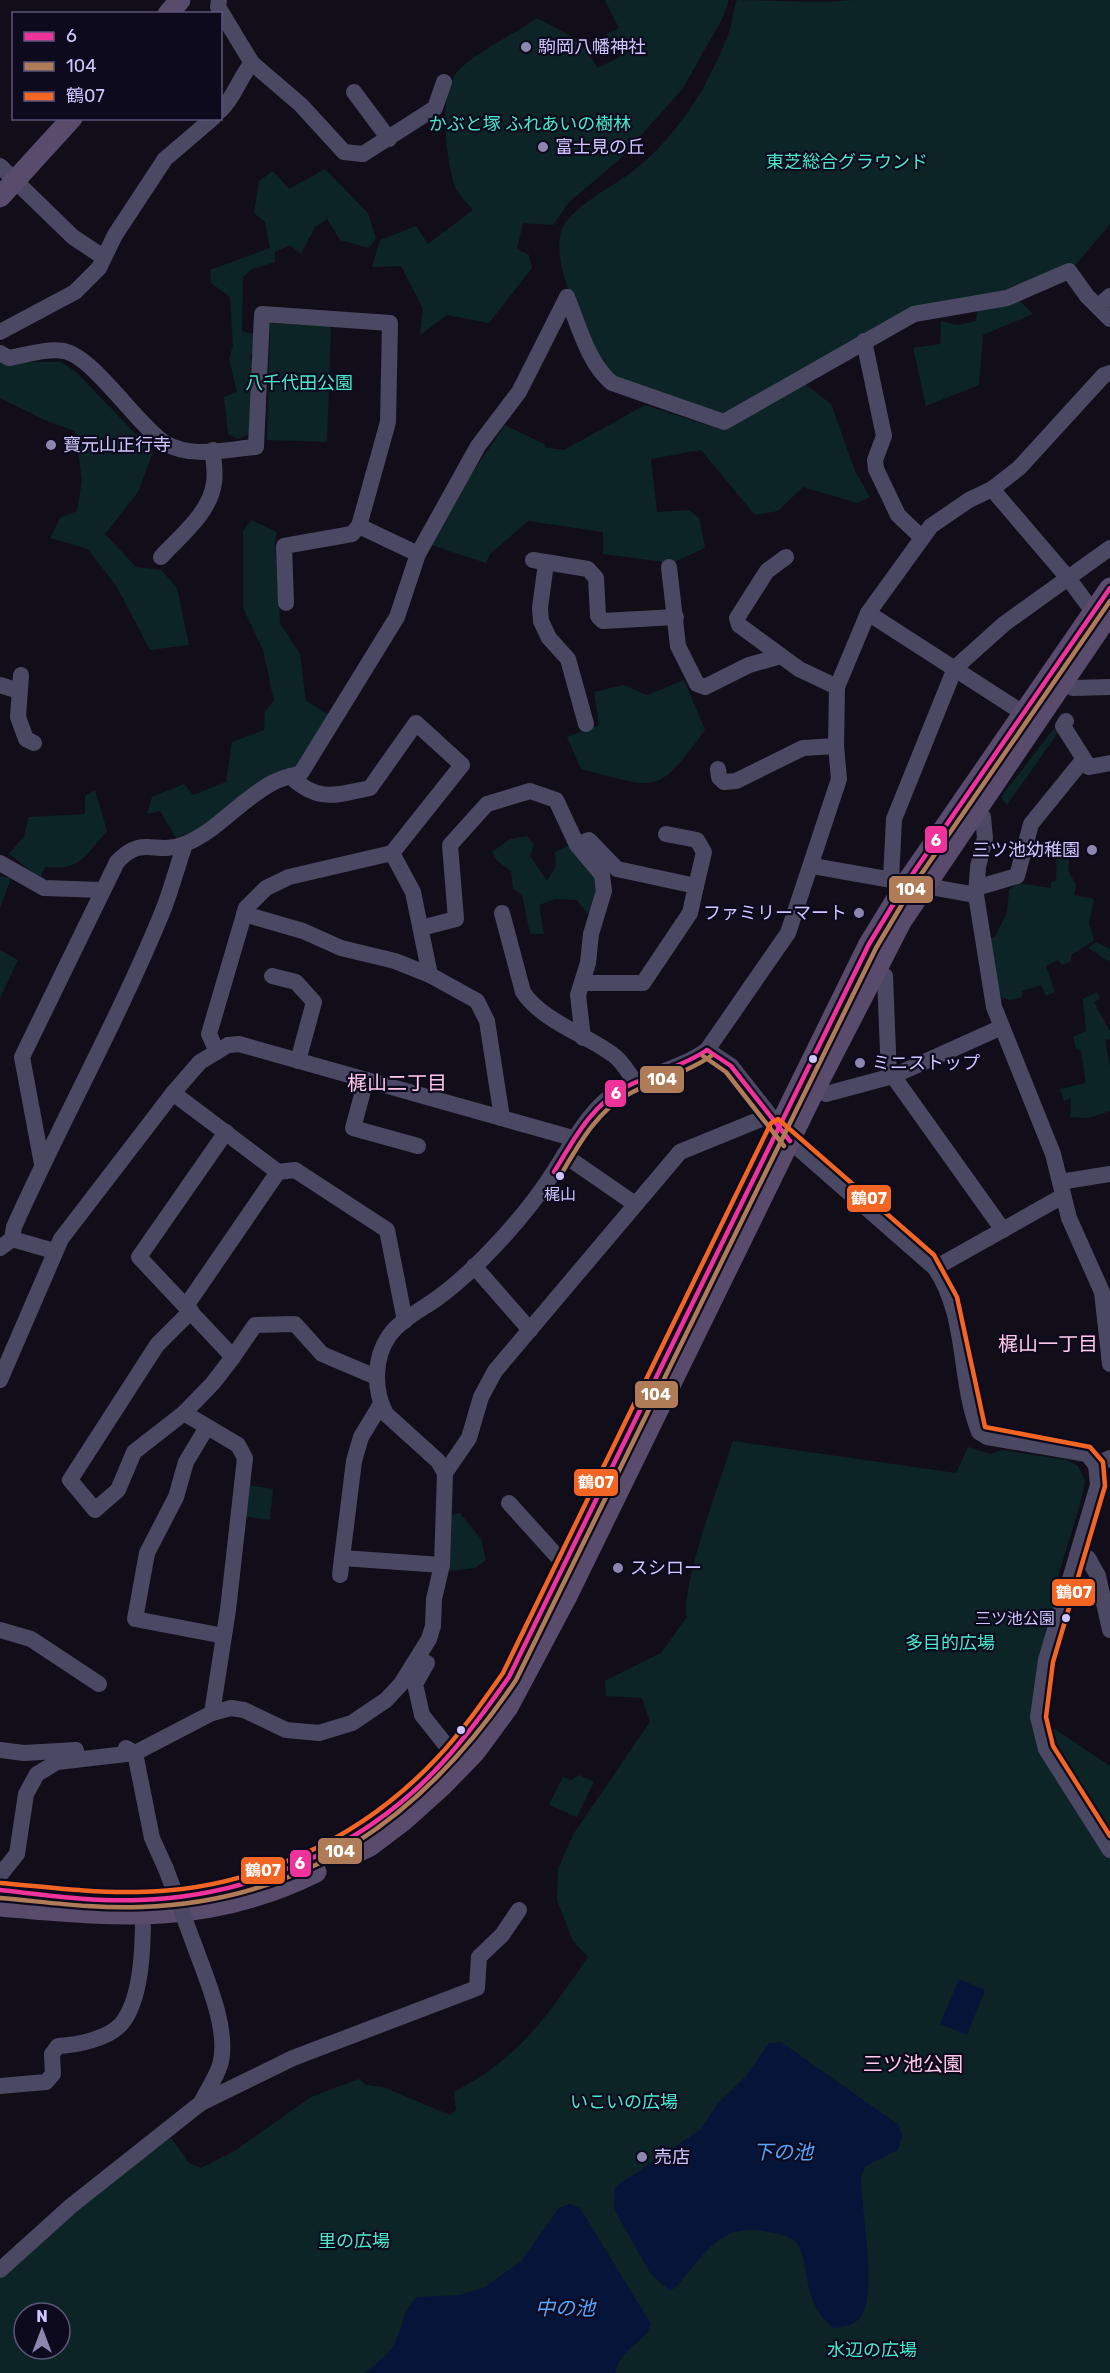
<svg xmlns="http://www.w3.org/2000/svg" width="1110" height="2373" viewBox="0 0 1110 2373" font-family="Rubik,'Noto Sans JP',sans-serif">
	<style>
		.green { fill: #0d2426; fill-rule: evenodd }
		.water { fill: #051439 }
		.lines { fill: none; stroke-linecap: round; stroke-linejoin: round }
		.minor { stroke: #4b4863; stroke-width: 16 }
		.major { stroke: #594b6c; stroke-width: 21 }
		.minor-bridge { stroke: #4b4863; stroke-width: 16 }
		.bus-1-casing { stroke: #0e0a1e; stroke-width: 9 }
		.bus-2-casing { stroke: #0e0a1e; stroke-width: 9 }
		.bus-3-casing { stroke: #0e0a1e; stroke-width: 9 }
		.bus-1 { stroke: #ef339a; stroke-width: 4.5 }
		.bus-2 { stroke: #b07c57; stroke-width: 4.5 }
		.bus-3 { stroke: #f26522; stroke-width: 4.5 }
		.poi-dot { fill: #8d86af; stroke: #0e0a1e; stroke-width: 2 }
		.bus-dot { fill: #d0c6ff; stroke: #0e0a1e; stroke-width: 2 }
		.labels { text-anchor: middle; stroke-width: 4.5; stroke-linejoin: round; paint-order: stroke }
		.bus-label { font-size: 16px; fill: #d0c6ff; stroke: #0e0a1e }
		.poi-label { font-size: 18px; fill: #d0c6ff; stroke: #0e0a1e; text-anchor: start }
		.park-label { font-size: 18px; fill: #47eacb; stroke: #0e0a1e }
		.neighbourhood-label { font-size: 20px; fill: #ffc8e8; stroke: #0e0a1e }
		.water-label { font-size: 20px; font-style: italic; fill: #54a6ff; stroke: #0e0a1e }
		.line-badge { stroke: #0e0a1e; stroke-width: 2 }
		.badge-label { font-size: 16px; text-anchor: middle; font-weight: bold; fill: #fff }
	</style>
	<rect width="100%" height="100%" fill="#110e1a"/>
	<g class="green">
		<path d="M 605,0 L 729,0 L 723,17 L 683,88 L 619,160 L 569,202 L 553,225 L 523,223 L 517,249 L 529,255 L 532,268 L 489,323 L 447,315 L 420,335 L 423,309 L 401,266 L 372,267 L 380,240 L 416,226 L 428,244 L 473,210 C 467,202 456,193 454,184 C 446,156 438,94 457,72 C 474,53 515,34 537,18 L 578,40 L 598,68 L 623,55 L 606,34 L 619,28 Z"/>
		<path d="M 737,0 C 775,0 815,4 853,0 L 1110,0 L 1110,224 L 1073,268 L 1069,263 L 1002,294 L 912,307 L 721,418 L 610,377 L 601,365 C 587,332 551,268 561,232 C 567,209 614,186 633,171 C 677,137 708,87 728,35 C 733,24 732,11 737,0 Z"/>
		<path d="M 325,169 L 368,213 L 376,238 L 369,248 L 340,240 L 327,219 L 315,227 L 301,254 L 290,245 L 275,252 L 275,262 L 252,269 L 243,277 L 242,331 L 253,334 L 257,345 L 250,357 L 252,363 L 249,434 L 238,439 L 228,434 L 224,397 L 237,392 L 229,358 L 233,346 L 230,297 L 211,283 L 210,270 L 270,248 L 265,222 L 254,213 L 259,181 L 273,171 L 289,189 Z"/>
		<path d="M 1020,301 L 1033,314 L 983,335 L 979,385 L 926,406 L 913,348 L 940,344 L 941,321 L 958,325 L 976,321 L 978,308 Z"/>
		<path d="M 270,323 L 331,326 L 327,442 L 267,440 Z"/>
		<path d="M 0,362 L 61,362 L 76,372 L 153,452 L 138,492 L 105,534 L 136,567 L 161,570 L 177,588 L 189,645 L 150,650 L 117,587 L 88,549 L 50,538 L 60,518 L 77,511 L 82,480 L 75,431 L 47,421 L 0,398 Z"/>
		<path d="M 805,384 L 831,404 L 855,471 L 870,497 L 857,503 L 803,487 L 778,511 L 755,515 L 701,450 L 651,459 L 657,512 L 689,510 L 699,518 L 705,548 L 672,563 L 603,554 L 603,532 L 528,521 L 490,554 L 486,563 L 431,545 L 458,494 L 505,425 L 546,445 L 544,447 L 564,450 L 645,405 L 719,429 Z"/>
		<path d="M 251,520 L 277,532 L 275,543 L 280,623 L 300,654 L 306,701 L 330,715 L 300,766 L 199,829 L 176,838 L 160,811 L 147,814 L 152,797 L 184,784 L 193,795 L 226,782 L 232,742 L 264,730 L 265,711 L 274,701 L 263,650 L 243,608 L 243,531 Z"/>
		<path d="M 684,680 L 705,730 C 655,798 658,788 581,769 L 567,737 L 599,725 L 594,692 L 623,685 L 647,695 Z"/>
		<path d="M 1054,728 L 1059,731 L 1007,805 L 1001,797 Z"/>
		<path d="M 95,790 L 107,831 C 84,856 81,871 45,867 L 40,878 L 9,854 L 24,836 L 29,817 L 85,814 L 85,796 Z"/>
		<path d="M 527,836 L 534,845 L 530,856 L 547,881 L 556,866 L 555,852 L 570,845 C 591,867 609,883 588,914 L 577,900 L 555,899 L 539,905 L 544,934 L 530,934 L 522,894 L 513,889 L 511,871 L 497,861 L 492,852 L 510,839 Z"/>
		<path d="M 1057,844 L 1070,851 L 1068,870 L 1076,885 L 1074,895 L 1094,899 L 1089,923 L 1094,940 L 1071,955 L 1071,961 L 1062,965 L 1058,960 L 1046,966 L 1055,992 L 1046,996 L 1041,985 L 1022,991 L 1022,997 L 1010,1000 L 996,995 L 987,939 L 995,937 L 1007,913 L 1009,890 L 1018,883 L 1051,888 L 1051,882 L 1056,881 Z"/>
		<path d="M 0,876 L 11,878 L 0,908 Z"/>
		<path d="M 1096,942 L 1110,949 L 1110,962 L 1088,948 Z"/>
		<path d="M 0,950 L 18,960 L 0,998 Z"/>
		<path d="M 1097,992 L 1100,998 L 1094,1002 L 1110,1032 L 1110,1039 L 1105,1041 L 1110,1066 L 1110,1111 L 1089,1118 L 1070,1117 L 1071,1098 L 1064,1101 L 1060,1089 L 1086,1083 L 1081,1051 L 1076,1049 L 1073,1037 L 1086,1031 L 1083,999 Z"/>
		<path d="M 733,1441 L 956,1473 L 968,1447 L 991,1454 L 1002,1450 L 1067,1460 L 1078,1466 L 1085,1480 L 1082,1497 L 1051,1600 L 1056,1600 L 1034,1715 L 1110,1766 L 1110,2373 L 0,2373 L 0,2278 L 147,2151 L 171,2138 L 189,2163 L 201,2168 L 236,2150 L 311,2097 L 359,2079 L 366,2085 L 383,2087 L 450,2115 L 456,2110 L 454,2092 C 520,2058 547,2016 588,1957 L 573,1941 L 557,1900 L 558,1869 L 574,1833 L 650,1722 L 642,1698 L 606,1696 L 605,1681 L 661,1653 L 687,1617 C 680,1587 722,1476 733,1441 ZM 24,2313 L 60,2313 L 60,2349 L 24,2349 Z"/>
		<path d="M 247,1485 L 273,1489 L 270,1520 L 243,1516 Z"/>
		<path d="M 460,1513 L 481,1539 L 486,1560 L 475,1568 L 450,1571 L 450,1515 Z"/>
		<path d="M 579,1775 L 594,1782 L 577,1817 L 549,1805 L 563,1777 L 571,1780 Z"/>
	</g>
	<g class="water">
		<path d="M 959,1979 L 985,1990 L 967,2035 L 940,2024 Z"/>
		<path d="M 781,2042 L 899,2125 L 902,2136 L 898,2150 L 866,2166 L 861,2176 C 861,2210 877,2288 862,2315 C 855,2326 844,2327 833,2328 C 813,2311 809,2293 805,2267 C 803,2260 802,2251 798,2245 C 792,2236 779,2234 769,2232 C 720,2221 705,2254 677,2286 L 670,2291 L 650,2273 L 614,2209 L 615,2187 L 700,2130 L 719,2102 L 746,2076 L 769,2043 Z"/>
		<path d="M 570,2204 L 580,2208 L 651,2324 C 645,2345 622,2345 615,2373 L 365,2373 C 377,2363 391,2354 397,2338 C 406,2318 400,2315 417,2297 L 460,2295 L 485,2287 L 521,2261 L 559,2208 Z"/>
	</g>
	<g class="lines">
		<g class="minor">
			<path d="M 219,0 L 218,7 L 252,63 L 301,105 L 344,152 L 363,154 L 435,108 L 444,82"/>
			<path d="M 354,92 L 389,139"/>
			<path d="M 220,111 C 235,97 239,78 252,63"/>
			<path d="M 0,166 L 73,237 L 103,257"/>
			<path d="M 567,297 C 579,326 588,363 612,383 L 724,422 L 914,314 L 1007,298 L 1069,271 L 1087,296 L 1110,319"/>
			<path d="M 1099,306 L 1110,296"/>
			<path d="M 0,332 L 75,292 L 99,268 L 115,235 L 165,159 L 213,118"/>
			<path d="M 864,341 L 884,436 L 875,460 L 876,469 L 898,515 L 921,537"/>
			<path d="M 0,353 L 9,358 C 26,355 47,348 64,351 C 94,357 137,425 165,443 C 191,459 228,449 256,447 L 262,314 L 390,323 L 388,422 L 359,526 L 418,554"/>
			<path d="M 992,489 L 1068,578 L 1100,621"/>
			<path d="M 161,557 C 180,536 210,513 214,483 C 216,472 213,461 213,450"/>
			<path d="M 786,557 L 767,571 L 737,618 L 739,625 L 799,669 L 837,687"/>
			<path d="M 533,560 L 588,569 L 596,578 L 598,616 L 603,621 L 676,617"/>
			<path d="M 546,563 L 540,608 L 541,621 L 549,638 L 568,659 L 586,724"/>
			<path d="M 669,567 L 678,646 L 697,684 L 705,687 L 749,665 L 781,656"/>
			<path d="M 286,603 L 284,546 L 352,534 L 359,526"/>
			<path d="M 868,613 L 1034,720"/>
			<path d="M 21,675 L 18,717 L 26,739 L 34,743"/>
			<path d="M 1064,682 L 1073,688 L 1110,687"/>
			<path d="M 0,685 L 19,691"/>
			<path d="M 1066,721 L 1063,726 L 1089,767 L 1110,763"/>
			<path d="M 718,769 L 719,777 L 724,782 L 736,781 L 803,748 L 836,746"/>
			<path d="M 974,811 L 983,817 L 985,838 L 978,867 L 976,895 L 994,1007 L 1053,1154 L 1069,1218 L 1102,1292 L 1110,1364"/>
			<path d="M 666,834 L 697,840 L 704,852 L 696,886"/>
			<path d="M 577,845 L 602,875 L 604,891 L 591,934 L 588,963 L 578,995 L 583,1038"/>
			<path d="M 392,853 L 413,892 L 430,975 L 477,1001 L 487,1021 L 502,1118"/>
			<path d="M 0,863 L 44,888 L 101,890"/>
			<path d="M 813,866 L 976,895"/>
			<path d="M 891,879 L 894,819 L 955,668 L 1004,624 L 1110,548"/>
			<path d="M 976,888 L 1017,876 L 1031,824 L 1083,760"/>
			<path d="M 502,913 L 523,992 C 541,1020 586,1035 612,1054 C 622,1060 629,1074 636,1083"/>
			<path d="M 244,914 L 303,931 L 341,948 L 395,961 L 430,975"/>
			<path d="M 421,928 L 456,919 L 450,845 L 487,804 L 530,791 L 556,800 L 577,845 L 589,840 L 617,869 L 696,886 L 690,913 L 643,983 L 582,983"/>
			<path d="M 866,967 L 885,976 L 889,1077"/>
			<path d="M 272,976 L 296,982 L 314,1002 L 298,1061"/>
			<path d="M 707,1050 L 731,1066 L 790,1141 L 935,1268 C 968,1317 958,1380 979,1432 L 987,1437 L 1087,1454 L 1096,1465 L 1098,1485 L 1046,1660 L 1038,1717 L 1046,1749 L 1110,1850"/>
			<path d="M 217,1052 L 209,1034 L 246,908 L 266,888 L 289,877 L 392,853 L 462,765 L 416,723 L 370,788 C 336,795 318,803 290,776"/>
			<path d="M 893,1076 L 1003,1230"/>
			<path d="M 366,1080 L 353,1128 L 418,1146"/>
			<path d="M 815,1089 L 826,1094 L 893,1076 L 1002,1027"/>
			<path d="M 173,1093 L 278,1172 L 295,1170 L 387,1230 L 405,1321"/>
			<path d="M 226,1132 L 139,1257 L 233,1357 L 255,1325 L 295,1324 L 322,1354 L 376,1377"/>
			<path d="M 564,1155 L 635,1204"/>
			<path d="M 42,1164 L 22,1057 L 117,862 C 143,834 155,856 185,844 C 219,830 242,798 274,782 C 282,778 292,776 301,773 L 397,617 L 418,554 L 478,446 L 519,392 L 567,297"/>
			<path d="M 1060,1182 L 1110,1174"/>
			<path d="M 12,1239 L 54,1251"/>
			<path d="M 0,1248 L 12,1239 L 14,1227 C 61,1122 118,1020 162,913 C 171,891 177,867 185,844"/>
			<path d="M 474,1266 L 530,1330"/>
			<path d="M 935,1268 L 1063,1196"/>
			<path d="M 186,1306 L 278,1172"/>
			<path d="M 191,1311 L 157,1345 L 70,1480 L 95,1510 L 118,1490 L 134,1452 L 184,1413 L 213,1383 L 233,1357"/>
			<path d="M 0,1380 L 61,1239 L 173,1093 L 200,1062 L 228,1045 L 239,1044 L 576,1139"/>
			<path d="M 381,1404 L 361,1437 L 354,1461 L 342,1558 L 442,1565"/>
			<path d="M 184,1413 L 238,1445 L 245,1458 L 228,1610 L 212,1713"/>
			<path d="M 207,1427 L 186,1462 L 176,1497 L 147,1553 L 135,1619 L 224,1636"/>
			<path d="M 1096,1465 L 1110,1458"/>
			<path d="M 445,1473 L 469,1438 L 481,1397 L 495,1371 L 680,1152 L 761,1119 L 767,1113"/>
			<path d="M 509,1503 L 564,1564"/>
			<path d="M 1077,1555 L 1088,1558 L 1098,1576 L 1110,1630"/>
			<path d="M 340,1575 L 342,1558"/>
			<path d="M 0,1630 L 31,1639 L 99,1684"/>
			<path d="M 427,1663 L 415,1684 L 422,1715 L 453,1754"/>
			<path d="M 126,1748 L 135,1753 L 152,1838 L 166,1869"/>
			<path d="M 0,1750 L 24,1753 L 76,1750"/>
			<path d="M 0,1875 L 17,1854 L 26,1794 L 37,1774 L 57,1762 L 135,1753 L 212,1713 L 231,1708 L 244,1710 L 286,1730 L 319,1733 L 352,1723 L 386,1700 L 401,1684 L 429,1639 L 433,1626 L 434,1599 L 442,1565 L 445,1473 L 438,1461 L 386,1414 C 374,1391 373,1359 389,1336 C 401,1319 423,1309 439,1297 C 458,1283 477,1265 493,1248 C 515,1225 538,1197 555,1170 C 570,1147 585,1118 606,1100 C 635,1076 677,1072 707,1050 L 788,933 L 839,779 L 836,746 L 837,687 L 868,613 L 931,526 L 969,500 L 992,489 L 1019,468 L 1104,375 L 1110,373"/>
			<path d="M 195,1947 C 206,1978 230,2031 220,2065 C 216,2078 207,2090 201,2103"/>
			<path d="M 0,2086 L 46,2082 L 53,2074 L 52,2054 L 58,2046 C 77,2045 109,2039 122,2023 C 142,1998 143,1946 143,1916"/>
			<path d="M 0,2270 L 71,2206 L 201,2103 L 293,2058 L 477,1988 L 479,1957 L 502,1935 L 519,1910"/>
		</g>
		<g class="major">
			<path d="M 168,14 L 180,0"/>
			<path d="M 0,197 L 72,118"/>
			<path d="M 355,1853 L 370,1846 L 403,1821 L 442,1786 L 475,1752 L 508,1707 L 568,1594 L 815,1089 L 902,920 L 1110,613"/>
			<path d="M 0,1890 C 52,1895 106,1903 158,1899 C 315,1886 425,1807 509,1677 L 869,944 L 907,882 L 1110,588"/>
			<path d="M 0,1906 C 116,1916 207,1926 316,1872"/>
		</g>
		<path class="minor-bridge" d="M 166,1869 L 195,1947"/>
		<g class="bus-1-casing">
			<g id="bus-1">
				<path d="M 707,1050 L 731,1066 L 790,1141"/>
				<path d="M 554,1172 C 573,1141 592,1104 626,1087 C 653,1073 682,1067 707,1050"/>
				<path d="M 0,1890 C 46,1895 93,1902 140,1900 C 253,1896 366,1847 442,1763 C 467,1736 488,1707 509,1677 L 869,944 L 907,882 L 1110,588"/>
			</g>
		</g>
		<g class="bus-2-casing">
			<g id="bus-2">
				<path d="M 703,1056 L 726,1072 L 784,1146"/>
				<path d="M 560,1176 C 578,1146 596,1112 627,1095 C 654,1080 685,1074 711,1056"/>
				<path d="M 0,1898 C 47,1902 94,1909 141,1907 C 308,1901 425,1815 516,1680 L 876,948 L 913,886 L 1110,601"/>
			</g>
		</g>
		<g class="bus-3-casing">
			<path id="bus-3" d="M 1,1883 C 46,1887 91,1893 137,1892 C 249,1891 359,1841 436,1759 C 461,1733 482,1703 503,1673 L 771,1123 L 778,1119 L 934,1255 L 957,1297 L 985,1427 L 1090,1447 L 1103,1462 L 1105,1486 L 1053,1662 L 1046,1717 L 1053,1746 L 1110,1836"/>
		</g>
		<use href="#bus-1" class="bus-1"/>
		<use href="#bus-2" class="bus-2"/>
		<use href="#bus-3" class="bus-3"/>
	</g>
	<g class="poi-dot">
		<circle cx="526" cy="47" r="6"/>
		<circle cx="543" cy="147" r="6"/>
		<circle cx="51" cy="445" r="6"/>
		<circle cx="1092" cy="850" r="6"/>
		<circle cx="859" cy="913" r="6"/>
		<circle cx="860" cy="1063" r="6"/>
		<circle cx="618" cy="1568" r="6"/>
		<circle cx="642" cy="2157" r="6"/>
	</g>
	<g class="bus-dot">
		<circle cx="813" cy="1059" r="5"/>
		<circle cx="560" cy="1176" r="5"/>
		<circle cx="1066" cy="1618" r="5"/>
		<circle cx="461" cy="1730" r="5"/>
	</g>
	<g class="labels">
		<g class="bus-label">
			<text x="560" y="1200">梶山</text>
			<text x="1055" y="1624" text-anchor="end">三ツ池公園</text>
		</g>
		<g class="poi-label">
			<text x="538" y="53">駒岡八幡神社</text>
			<text x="555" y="153">富士見の丘</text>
			<text x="63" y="451">寶元山正行寺</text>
			<text x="1080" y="856" text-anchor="end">三ツ池幼稚園</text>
			<text x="847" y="919" text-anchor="end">ファミリーマート</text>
			<text x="872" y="1069">ミニストップ</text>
			<text x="630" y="1574">スシロー</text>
			<text x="654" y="2163">売店</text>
		</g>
		<g class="park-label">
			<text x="530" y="130">かぶと塚 ふれあいの樹林</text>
			<text x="847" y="168">東芝総合グラウンド</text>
			<text x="299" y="389">八千代田公園</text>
			<text x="950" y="1649">多目的広場</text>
			<text x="624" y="2108">いこいの広場</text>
			<text x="354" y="2247">里の広場</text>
			<text x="872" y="2356">水辺の広場</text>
		</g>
		<g class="neighbourhood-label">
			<text x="397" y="1090">梶山二丁目</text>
			<text x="1048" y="1351">梶山一丁目</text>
			<text x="913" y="2071">三ツ池公園</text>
		</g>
		<g class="water-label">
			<text x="783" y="2159">下の池</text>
			<text x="565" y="2315">中の池</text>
		</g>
	</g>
	<g class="line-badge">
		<rect x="924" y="825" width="24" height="29" rx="6" fill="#ef339a"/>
		<rect x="888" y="875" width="46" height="29" rx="6" fill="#b07c57"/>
		<rect x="639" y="1065" width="46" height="29" rx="6" fill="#b07c57"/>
		<rect x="604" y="1079" width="23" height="29" rx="6" fill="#ef339a"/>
		<rect x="846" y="1184" width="46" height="29" rx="6" fill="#f26522"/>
		<rect x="634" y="1380" width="45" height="29" rx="6" fill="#b07c57"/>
		<rect x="573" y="1468" width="46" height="29" rx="6" fill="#f26522"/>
		<rect x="1051" y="1578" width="45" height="29" rx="6" fill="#f26522"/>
		<rect x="317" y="1837" width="46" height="28" rx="6" fill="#b07c57"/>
		<rect x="289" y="1849" width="23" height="29" rx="6" fill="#ef339a"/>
		<rect x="240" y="1856" width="46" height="29" rx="6" fill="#f26522"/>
	</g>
	<g class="badge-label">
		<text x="936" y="846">6</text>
		<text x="911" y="895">104</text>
		<text x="662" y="1085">104</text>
		<text x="616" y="1099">6</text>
		<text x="869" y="1204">鶴07</text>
		<text x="656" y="1400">104</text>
		<text x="596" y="1488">鶴07</text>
		<text x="1074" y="1598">鶴07</text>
		<text x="340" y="1857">104</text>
		<text x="300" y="1869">6</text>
		<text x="263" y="1876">鶴07</text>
	</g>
	<rect x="12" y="12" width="210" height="108" fill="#0e0a1e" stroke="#5c5578" stroke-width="1.5"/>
	<rect x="24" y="32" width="30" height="9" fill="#ef339a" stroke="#5c5578" stroke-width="1.5"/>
	<text x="66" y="42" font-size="18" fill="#d0c6ff">6</text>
	<rect x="24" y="62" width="30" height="9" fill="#b07c57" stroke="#5c5578" stroke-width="1.5"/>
	<text x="66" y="72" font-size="18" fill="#d0c6ff">104</text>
	<rect x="24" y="92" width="30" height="9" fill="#f26522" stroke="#5c5578" stroke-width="1.5"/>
	<text x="66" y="102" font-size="18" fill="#d0c6ff">鶴07</text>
	<g transform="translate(42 2331)"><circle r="28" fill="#0e0a1e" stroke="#5c5578" stroke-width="1.5"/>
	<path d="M0-4.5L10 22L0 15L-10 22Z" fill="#8d86af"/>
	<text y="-9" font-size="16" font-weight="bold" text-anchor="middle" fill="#d0c6ff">N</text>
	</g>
</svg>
